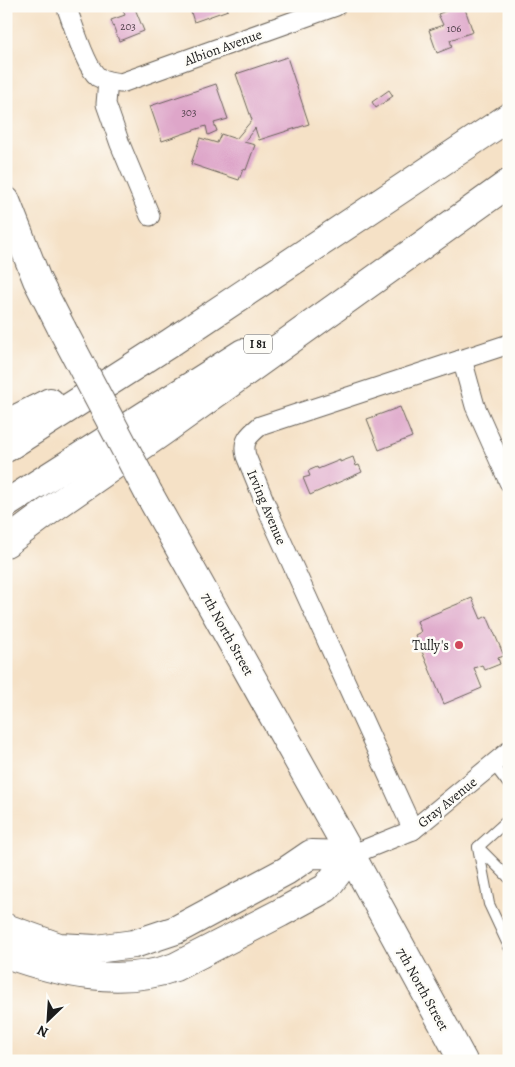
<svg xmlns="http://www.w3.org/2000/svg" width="515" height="1067" viewBox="0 0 515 1067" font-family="Alegreya,serif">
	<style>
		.building { fill: #dea6c9 }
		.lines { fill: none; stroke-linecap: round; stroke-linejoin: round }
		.lane-casing { stroke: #686158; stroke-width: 12 }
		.street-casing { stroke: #686158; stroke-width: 21 }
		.secondary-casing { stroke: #686158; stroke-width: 30 }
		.highway-casing { stroke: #686158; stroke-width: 30 }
		.lane { stroke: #fff; stroke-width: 10 }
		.street { stroke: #fff; stroke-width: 19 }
		.secondary { stroke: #fff; stroke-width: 28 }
		.highway { stroke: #fff; stroke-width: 28 }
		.secondary-bridge-casing { stroke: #686158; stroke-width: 30; stroke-linecap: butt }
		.secondary-bridge { stroke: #fff; stroke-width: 28 }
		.poi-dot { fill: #d1495b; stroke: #fdfcf7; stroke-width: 2 }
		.labels { text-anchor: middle; stroke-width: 5; stroke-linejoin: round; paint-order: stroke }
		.number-label { font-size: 11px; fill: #4c3e47 }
		.shield { fill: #fdfcf7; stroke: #605f5e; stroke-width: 1 }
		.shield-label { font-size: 12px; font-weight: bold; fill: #1c1c1c }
		.street-label { font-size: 14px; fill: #1c1c1c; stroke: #fdfcf7 }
		.poi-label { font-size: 14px; fill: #1c1c1c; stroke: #fdfcf7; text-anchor: end }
	</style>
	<rect width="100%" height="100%" fill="#fdfcf7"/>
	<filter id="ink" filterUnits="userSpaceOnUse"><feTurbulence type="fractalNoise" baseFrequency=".02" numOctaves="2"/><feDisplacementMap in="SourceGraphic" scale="10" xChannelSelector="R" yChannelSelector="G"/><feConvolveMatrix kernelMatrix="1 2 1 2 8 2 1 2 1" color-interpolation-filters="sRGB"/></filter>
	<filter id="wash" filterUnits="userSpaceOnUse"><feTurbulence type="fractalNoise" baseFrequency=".0096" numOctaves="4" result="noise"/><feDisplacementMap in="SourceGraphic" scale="20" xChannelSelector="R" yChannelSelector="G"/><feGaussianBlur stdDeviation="1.12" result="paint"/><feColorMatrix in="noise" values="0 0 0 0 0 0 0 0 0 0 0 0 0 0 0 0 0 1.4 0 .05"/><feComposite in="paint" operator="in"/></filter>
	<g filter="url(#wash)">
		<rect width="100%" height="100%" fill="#f5e1c6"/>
		<g id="blocks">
			<g class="building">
				<path d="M 126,6 L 134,6 L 144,31 L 119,41 L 111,20 L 125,15 L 122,8 Z"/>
				<path d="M 189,6 L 226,6 L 228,10 L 194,22 Z"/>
				<path d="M 447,6 L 454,6 L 455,8 L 464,6 L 473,32 L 450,40 L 452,47 L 437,53 L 429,30 L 443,25 L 438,14 L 448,10 Z"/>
				<path d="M 287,57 L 309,124 L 259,140 L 255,128 L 244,142 L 255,145 L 246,170 L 243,169 L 239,180 L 191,164 L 200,138 L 217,143 L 221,134 L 236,139 L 252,120 L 236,74 Z"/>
				<path d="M 216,84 L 228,119 L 214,123 L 217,131 L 208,135 L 206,126 L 162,141 L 150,106 Z"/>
				<path d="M 389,90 L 393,96 L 376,108 L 372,102 Z"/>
				<path d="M 400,407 L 412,437 L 379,450 L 367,419 Z"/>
				<path d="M 353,457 L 356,466 L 359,465 L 362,472 L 310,495 L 303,478 L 310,476 L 308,471 L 317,467 L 318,469 L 340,460 L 340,462 Z"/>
				<path d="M 472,598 L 481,619 L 487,616 L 504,656 L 498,658 L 500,664 L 485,670 L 482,665 L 474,668 L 482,688 L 444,704 L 415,635 L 421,632 L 417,621 Z"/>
			</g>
		</g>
	</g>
	<g filter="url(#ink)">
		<use href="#blocks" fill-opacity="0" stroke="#686158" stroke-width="1"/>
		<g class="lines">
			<g class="lane-casing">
				<g id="lane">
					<path d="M 493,764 L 509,785"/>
					<path d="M 509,819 L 478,847 L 489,904 L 509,947"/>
					<path d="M 478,847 L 509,878"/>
				</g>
			</g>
			<g class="street-casing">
				<g id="street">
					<path d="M 66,6 C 73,23 85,67 98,77 C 105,81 113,82 121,83 L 336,6"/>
					<path d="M 108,81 L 106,104 L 120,144 L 150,216"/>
					<path d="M 462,359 L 475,406 L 509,482"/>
					<path d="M 413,830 L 272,520 L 246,456 C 242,441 249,435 260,426 L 509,344"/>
					<path d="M 351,855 L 413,830 L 509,751"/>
				</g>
			</g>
			<g class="secondary-casing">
				<g id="secondary">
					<path d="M 6,201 L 37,280 L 62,329"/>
					<path d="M 149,494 L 351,855 L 463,1061"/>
				</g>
			</g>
			<g class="highway-casing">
				<g id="highway">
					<path d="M 6,424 L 50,402"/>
					<path d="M 6,448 L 170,343 L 509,117"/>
					<path d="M 6,504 L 243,353"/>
					<path d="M 6,543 L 50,510 L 162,432 L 509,183"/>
					<path d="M 6,928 L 59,947 L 96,949 L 134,944 L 176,930 L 286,871 L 311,854 L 351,855"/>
					<path d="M 6,954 C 59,973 121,987 175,967 L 280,913 L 326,888 L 351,855"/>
				</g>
			</g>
			<use href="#lane" class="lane"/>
			<use href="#street" class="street"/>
			<use href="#secondary" class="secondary"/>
			<use href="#highway" class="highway"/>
			<g class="secondary-bridge-casing">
				<path id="secondary-bridge" d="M 62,329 L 149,494"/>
			</g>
			<use href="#secondary-bridge" class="secondary-bridge"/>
		</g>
	</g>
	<circle class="poi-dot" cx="459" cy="645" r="5"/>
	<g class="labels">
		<g class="number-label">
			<text x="128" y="30">203</text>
			<text x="454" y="32">106</text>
			<text x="189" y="116">303</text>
		</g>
		<rect class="shield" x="244" y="334.5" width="28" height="19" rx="4"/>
		<g class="shield-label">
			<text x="258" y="348">I 81</text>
		</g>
		<g class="street-label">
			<text transform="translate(223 47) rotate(-20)" y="5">Albion Avenue</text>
			<text transform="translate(267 507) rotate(67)" y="5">Irving Avenue</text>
			<text transform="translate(228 634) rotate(61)" y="5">7th North Street</text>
			<text transform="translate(447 802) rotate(-39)" y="5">Gray Avenue</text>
			<text transform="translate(423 989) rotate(61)" y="5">7th North Street</text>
		</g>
		<g class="poi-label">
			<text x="449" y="650">Tully's</text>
		</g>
	</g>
	<rect width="515" height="1067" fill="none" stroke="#fdfcf7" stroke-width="25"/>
	<g transform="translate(48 1020) rotate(205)" stroke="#fdfcf7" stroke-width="4" paint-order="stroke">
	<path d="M0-4L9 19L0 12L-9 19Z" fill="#1c1c1c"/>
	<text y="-8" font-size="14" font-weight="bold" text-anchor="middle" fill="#1c1c1c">N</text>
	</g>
</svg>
